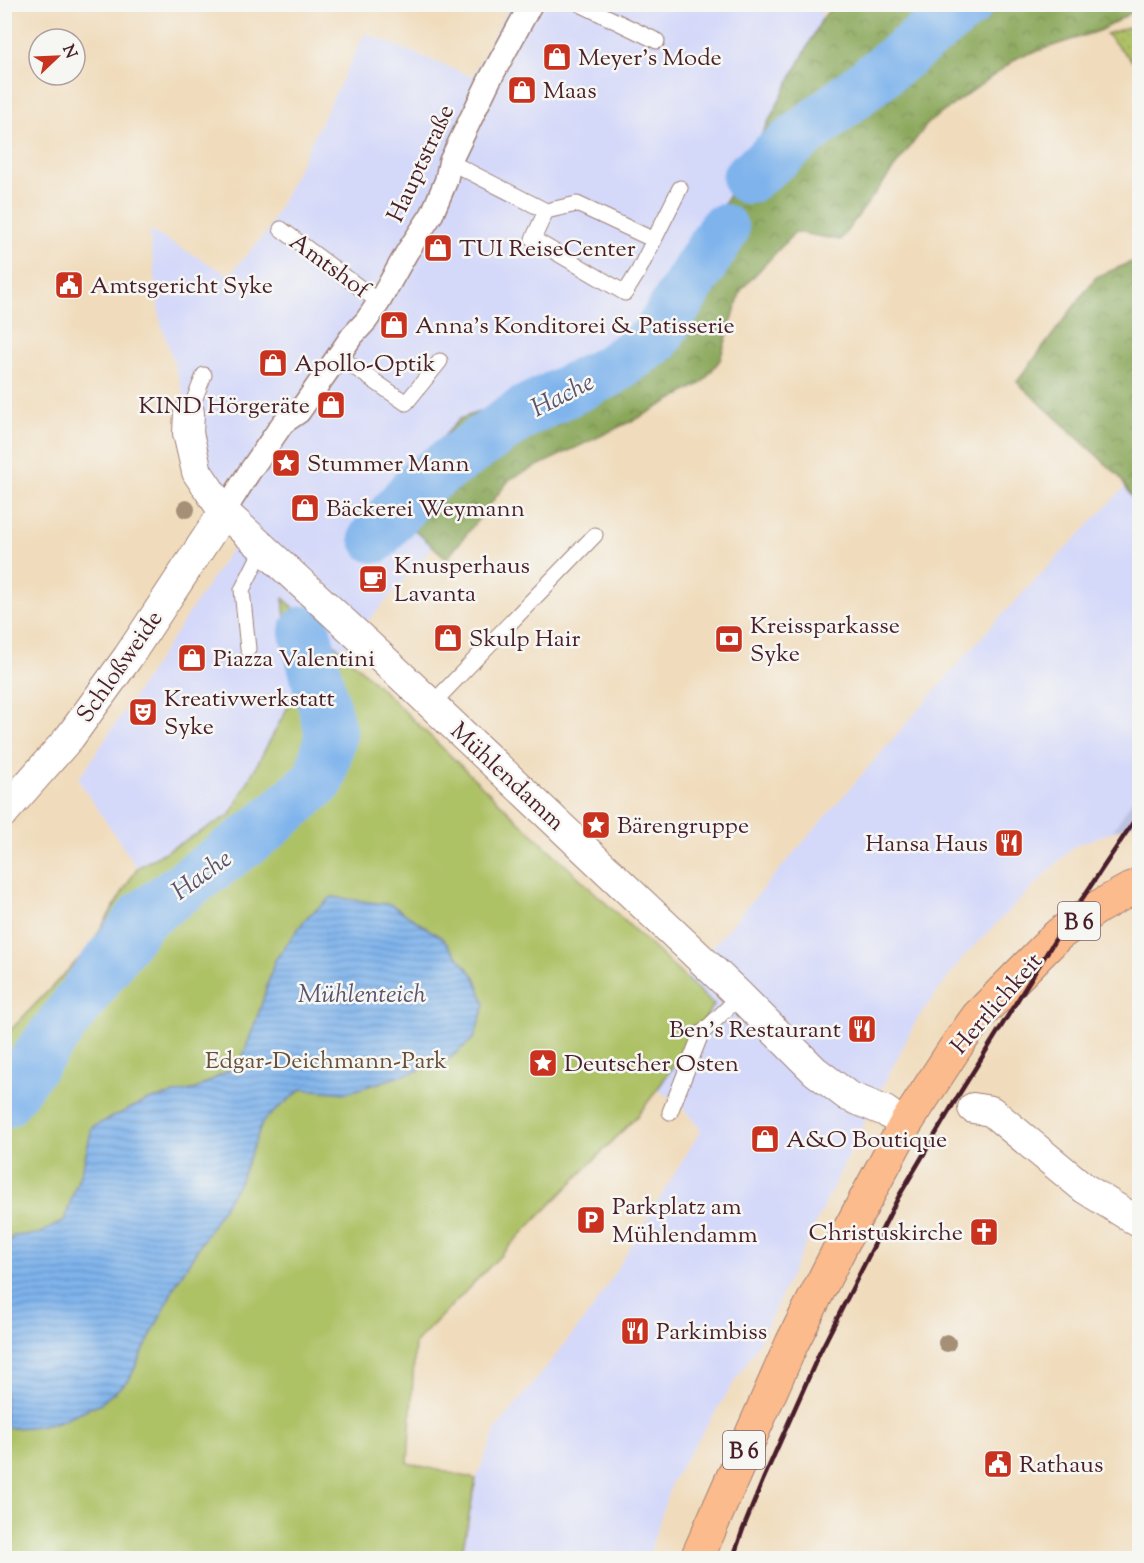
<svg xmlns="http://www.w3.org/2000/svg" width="1144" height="1563" viewBox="0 0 1144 1563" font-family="'Sorts Mill Goudy',serif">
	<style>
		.built { fill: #d4d8f9 }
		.industrial { fill: #bdc3de }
		.grass { fill: url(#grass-dots); stroke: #7c7048; stroke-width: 1.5 }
		.forest { fill: url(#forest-crowns); stroke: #6a6342; stroke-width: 1.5 }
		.green { fill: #adc165; stroke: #7c7048; stroke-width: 1.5 }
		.water { fill: url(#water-rules); stroke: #64698c; stroke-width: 1.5 }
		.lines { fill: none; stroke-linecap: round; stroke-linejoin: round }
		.river { stroke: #7eb3ec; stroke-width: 52 }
		.service-casing { stroke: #9d7e74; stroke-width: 17 }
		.pedestrian-casing { stroke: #9d7e74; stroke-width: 25 }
		.minor-casing { stroke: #9d7e74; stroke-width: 32 }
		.primary-casing { stroke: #9d7e74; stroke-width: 35 }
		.service { stroke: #fff; stroke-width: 15 }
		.pedestrian { stroke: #fff; stroke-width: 22 }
		.minor { stroke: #fff; stroke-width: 30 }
		.primary { stroke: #fbbb8c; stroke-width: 33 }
		.rail { stroke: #4a1f2b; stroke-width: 4.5 }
		.tree { fill: #a58f76 }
		.labels { text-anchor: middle; stroke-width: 5; stroke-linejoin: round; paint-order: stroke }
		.shield { fill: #f6f6f2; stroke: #7e6067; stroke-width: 1.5 }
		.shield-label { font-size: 22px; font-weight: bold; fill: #4a1f2b }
		.poi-label { font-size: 24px; fill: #4a1f2b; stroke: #f6f6f2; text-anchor: start }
		.street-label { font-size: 24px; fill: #4a1f2b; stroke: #f6f6f2 }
		.park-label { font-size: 24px; fill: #68503c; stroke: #f6f6f2 }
		.water-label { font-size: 26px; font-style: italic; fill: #5c536f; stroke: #f6f6f2 }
	</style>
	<defs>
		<pattern id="grass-dots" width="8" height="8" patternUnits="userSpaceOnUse" patternTransform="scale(1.5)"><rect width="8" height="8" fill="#adc165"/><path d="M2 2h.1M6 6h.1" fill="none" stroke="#96a558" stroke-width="1.8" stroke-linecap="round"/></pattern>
		<pattern id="forest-crowns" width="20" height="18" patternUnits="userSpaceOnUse" patternTransform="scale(1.5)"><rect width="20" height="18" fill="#8aa75a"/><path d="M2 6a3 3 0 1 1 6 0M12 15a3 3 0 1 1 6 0" fill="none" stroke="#73874b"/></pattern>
		<pattern id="water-rules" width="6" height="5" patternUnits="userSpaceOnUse" patternTransform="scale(1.5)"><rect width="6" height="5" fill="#7eb3ec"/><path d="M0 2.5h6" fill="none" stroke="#6991bf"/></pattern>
	</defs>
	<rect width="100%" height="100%" fill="#f6f6f2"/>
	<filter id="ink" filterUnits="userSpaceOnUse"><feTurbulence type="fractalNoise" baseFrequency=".0167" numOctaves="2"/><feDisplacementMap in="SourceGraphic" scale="12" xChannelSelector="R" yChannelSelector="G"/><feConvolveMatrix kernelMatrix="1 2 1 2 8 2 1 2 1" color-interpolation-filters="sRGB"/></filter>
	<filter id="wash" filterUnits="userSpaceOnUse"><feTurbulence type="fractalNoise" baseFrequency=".008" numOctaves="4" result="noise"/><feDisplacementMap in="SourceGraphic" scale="24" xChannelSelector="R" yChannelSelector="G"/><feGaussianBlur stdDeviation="1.35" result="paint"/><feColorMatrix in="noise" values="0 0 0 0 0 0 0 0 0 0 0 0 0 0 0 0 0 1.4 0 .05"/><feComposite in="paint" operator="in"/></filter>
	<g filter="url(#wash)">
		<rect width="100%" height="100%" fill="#f0dcbc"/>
		<g class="built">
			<path d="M 510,5 L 820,5 L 822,19 L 741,174 L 649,335 L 559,387 L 420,562 L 342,651 L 283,599 L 290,664 L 298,688 L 229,815 L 137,868 L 78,780 L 236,542 L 195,429 L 160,320 L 149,230 L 229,275 L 266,233 L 365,33 L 472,77 Z"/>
			<path d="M 1125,487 L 1140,510 L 1139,822 L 1074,846 L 964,956 L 916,1021 L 860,1131 L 757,1346 L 672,1481 L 648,1558 L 461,1558 L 476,1479 L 496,1429 L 592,1310 L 701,1130 L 677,1101 L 657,1090 L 714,1005 L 685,978 L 992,625 Z"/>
		</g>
		<path class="industrial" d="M 1139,789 L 1139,822 L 1113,831 Z"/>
		<path class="grass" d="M 1139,21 L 1139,68 L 1106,34 L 1132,26 Z"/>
		<g class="forest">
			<path d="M 834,5 L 915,5 L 953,34 L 976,5 L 1138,5 L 1134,11 L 1101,30 L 1019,57 L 928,123 L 840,240 L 795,232 L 741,290 L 720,360 L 702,383 L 640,417 L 510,479 L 447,559 L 383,502 L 460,419 L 529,394 L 559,387 L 649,335 L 741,174 L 822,19 Z"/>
			<path d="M 1139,259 L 1139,509 L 1119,476 L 1017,382 L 1096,277 Z"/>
		</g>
		<path class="green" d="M 283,598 L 342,651 L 485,789 L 714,1005 L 657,1090 L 638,1115 L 415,1343 L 408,1463 L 476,1479 L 461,1558 L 5,1558 L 4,1037 L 89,948 L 137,868 L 230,815 L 298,688 L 290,664 Z"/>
		<path class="water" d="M 332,897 L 392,905 L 442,938 L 475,977 L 485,1004 L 474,1038 L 445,1062 L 346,1093 L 302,1089 L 263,1121 L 241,1179 L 177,1282 L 129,1380 L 101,1403 L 55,1423 L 30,1427 L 14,1428 L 5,1427 L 4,1251 L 13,1236 L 38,1234 L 64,1221 L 84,1162 L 92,1127 L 148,1100 L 196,1089 L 240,1064 L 260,1009 L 275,960 L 307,917 Z"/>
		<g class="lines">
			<g class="river">
				<path d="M 748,178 L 967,4"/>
				<path d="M 375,537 L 420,484 L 526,411 L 609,371 L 655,339 L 723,230"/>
				<path d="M 4,1102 L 142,917 L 264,828 L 319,780 L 331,734 L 305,632"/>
			</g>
		</g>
	</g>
	<g filter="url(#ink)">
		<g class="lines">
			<g class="service-casing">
				<g id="service">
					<path d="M 580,4 L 657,41"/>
					<path d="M 450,162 L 546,211 L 577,204 L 654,240 L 680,188"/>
					<path d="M 546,211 L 533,239 L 625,293 L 638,272 L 654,240"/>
					<path d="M 281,229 L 379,302"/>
					<path d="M 338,356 L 406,403 L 440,361"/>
					<path d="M 189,413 L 204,375"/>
					<path d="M 248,649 L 242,590 L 263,548"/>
					<path d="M 432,704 L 595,535"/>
					<path d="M 670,1112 L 701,1034 L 740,996"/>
				</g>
			</g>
			<g class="pedestrian-casing">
				<path id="pedestrian" d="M 224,512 L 248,474 L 283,423 L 299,412 L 352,336 L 366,321 L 379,302 L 407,252 L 432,214 L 446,181 L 450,162 L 489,81 L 531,4"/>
			</g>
			<g class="minor-casing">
				<g id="minor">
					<path d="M 189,413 L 188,433 L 197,472 L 224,512 L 377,653 L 740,996 L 815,1071 L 848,1096 L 885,1111 L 905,1125"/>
					<path d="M 4,812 L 70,737 L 128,657 L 224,512"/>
					<path d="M 973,1108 L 991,1111 L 1084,1188 L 1140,1223"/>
				</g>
			</g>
			<g class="primary-casing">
				<path id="primary" d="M 697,1558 L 792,1343 L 845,1238 L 905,1125 L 955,1048 L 978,1016 L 1058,935 L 1098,907 L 1140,884"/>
			</g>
			<use href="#service" class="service"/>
			<use href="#pedestrian" class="pedestrian"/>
			<use href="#minor" class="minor"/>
			<use href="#primary" class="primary"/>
			<path class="rail" d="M 733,1558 L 743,1529 L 763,1480 L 819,1354 L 899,1196 L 958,1096 L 1058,935 L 1140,812"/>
		</g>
		<g class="tree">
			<circle cx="186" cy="509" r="9"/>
			<circle cx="947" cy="1343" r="9"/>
		</g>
	</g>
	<defs>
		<g id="shop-square" transform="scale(1.5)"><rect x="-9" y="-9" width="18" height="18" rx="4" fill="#c8321e" stroke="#f6f6f2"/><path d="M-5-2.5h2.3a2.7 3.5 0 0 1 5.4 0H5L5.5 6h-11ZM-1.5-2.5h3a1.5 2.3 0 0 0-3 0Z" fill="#fff"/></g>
		<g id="civic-square" transform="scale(1.5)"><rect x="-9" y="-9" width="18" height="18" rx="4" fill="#c8321e" stroke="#f6f6f2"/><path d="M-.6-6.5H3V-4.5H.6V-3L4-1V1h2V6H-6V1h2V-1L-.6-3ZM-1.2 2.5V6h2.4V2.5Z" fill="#fff"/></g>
		<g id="sight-square" transform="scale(1.5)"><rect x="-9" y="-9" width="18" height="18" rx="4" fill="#c8321e" stroke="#f6f6f2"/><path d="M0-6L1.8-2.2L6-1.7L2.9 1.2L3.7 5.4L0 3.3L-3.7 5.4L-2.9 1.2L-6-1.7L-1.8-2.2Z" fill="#fff"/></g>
		<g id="cafe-square" transform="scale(1.5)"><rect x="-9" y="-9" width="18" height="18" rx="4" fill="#c8321e" stroke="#f6f6f2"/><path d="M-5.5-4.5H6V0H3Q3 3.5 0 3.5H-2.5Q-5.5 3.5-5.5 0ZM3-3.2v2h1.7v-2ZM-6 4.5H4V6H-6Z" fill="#fff"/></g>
		<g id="bank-square" transform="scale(1.5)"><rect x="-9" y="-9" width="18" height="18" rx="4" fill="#c8321e" stroke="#f6f6f2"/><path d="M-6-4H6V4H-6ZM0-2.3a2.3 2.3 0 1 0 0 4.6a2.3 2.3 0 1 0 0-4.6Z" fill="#fff"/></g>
		<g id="theatre-square" transform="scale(1.5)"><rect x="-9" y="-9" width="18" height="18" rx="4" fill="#c8321e" stroke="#f6f6f2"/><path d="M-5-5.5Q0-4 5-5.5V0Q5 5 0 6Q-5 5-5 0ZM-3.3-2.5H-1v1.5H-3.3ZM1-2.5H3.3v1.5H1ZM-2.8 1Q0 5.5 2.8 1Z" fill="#fff"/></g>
		<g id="restaurant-square" transform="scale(1.5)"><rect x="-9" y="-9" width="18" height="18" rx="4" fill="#c8321e" stroke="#f6f6f2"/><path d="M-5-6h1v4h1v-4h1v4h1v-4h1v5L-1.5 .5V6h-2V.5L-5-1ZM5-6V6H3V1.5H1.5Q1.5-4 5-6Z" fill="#fff"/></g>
		<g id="parking-square" transform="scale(1.5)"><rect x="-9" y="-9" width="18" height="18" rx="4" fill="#c8321e" stroke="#f6f6f2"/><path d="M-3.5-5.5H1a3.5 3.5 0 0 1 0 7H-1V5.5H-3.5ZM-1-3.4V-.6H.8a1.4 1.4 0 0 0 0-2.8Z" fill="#fff"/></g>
		<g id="church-square" transform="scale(1.5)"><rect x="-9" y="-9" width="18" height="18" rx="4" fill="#c8321e" stroke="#f6f6f2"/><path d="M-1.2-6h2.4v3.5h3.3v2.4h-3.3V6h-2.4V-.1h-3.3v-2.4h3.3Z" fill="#fff"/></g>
	</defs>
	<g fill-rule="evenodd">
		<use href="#shop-square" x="557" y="57"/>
		<use href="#shop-square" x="522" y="90"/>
		<use href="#shop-square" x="438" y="248"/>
		<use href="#civic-square" x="69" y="285"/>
		<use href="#shop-square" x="394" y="325"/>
		<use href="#shop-square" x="273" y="363"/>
		<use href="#shop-square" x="331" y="405"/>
		<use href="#sight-square" x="286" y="463"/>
		<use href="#shop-square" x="305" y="508"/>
		<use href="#cafe-square" x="373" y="579"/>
		<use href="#shop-square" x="448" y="638"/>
		<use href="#bank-square" x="729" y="639"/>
		<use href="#shop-square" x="192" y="658"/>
		<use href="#theatre-square" x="143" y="712"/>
		<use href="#sight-square" x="596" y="825"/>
		<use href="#restaurant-square" x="1009" y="843"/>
		<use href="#restaurant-square" x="862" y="1029"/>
		<use href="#sight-square" x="543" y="1063"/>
		<use href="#shop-square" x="765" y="1139"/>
		<use href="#parking-square" x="591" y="1220"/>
		<use href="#church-square" x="984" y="1232"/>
		<use href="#restaurant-square" x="635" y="1331"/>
		<use href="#civic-square" x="998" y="1464"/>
	</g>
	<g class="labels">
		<g class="shield">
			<rect x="1058" y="902" width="42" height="38" rx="4.5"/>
			<rect x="723" y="1431" width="42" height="38" rx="4.5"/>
		</g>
		<g class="shield-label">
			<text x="1079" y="929">B 6</text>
			<text x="744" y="1458">B 6</text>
		</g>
		<g class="poi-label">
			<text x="578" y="65">Meyer's Mode</text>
			<text x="543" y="98">Maas</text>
			<text x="459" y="256">TUI ReiseCenter</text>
			<text x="90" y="293">Amtsgericht Syke</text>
			<text x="415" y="333">Anna's Konditorei &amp; Patisserie</text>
			<text x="294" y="371">Apollo-Optik</text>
			<text x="310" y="413" text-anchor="end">KIND Hörgeräte</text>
			<text x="307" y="471">Stummer Mann</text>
			<text x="326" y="516">Bäckerei Weymann</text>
			<text x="394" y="573">Knusperhaus<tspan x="394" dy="28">Lavanta</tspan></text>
			<text x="750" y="633">Kreissparkasse<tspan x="750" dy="28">Syke</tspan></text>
			<text x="469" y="646">Skulp Hair</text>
			<text x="213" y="666">Piazza Valentini</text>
			<text x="164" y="706">Kreativwerkstatt<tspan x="164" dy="28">Syke</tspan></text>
			<text x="617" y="833">Bärengruppe</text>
			<text x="988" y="851" text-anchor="end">Hansa Haus</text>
			<text x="841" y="1037" text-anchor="end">Ben's Restaurant</text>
			<text x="564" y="1071">Deutscher Osten</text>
			<text x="786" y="1147">A&amp;O Boutique</text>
			<text x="612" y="1214">Parkplatz am<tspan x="612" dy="28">Mühlendamm</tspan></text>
			<text x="963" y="1240" text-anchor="end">Christuskirche</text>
			<text x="656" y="1339">Parkimbiss</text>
			<text x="1019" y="1472">Rathaus</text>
		</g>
		<g class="street-label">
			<text transform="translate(420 163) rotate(-65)" y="8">Hauptstraße</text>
			<text transform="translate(330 265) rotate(36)" y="8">Amtshof</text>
			<text transform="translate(119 666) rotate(-55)" y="8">Schloßweide</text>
			<text transform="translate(508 776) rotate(43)" y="8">Mühlendamm</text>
			<text transform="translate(996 1003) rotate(-49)" y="8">Herrlichkeit</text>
		</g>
		<g class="park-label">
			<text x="326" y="1068">Edgar-Deichmann-Park</text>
		</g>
		<g class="water-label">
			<text transform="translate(562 394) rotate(-27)" y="9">Hache</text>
			<text transform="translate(201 874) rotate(-36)" y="9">Hache</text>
			<text x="362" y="1002">Mühlenteich</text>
		</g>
	</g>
	<rect width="1144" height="1563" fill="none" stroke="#f6f6f2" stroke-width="24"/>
	<g transform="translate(57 57) rotate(67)"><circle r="28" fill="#f6f6f2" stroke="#b1a0a2" stroke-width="1.5"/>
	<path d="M0-4.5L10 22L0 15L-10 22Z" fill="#c8321e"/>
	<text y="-9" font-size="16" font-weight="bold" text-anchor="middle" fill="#4a1f2b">N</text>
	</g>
</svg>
